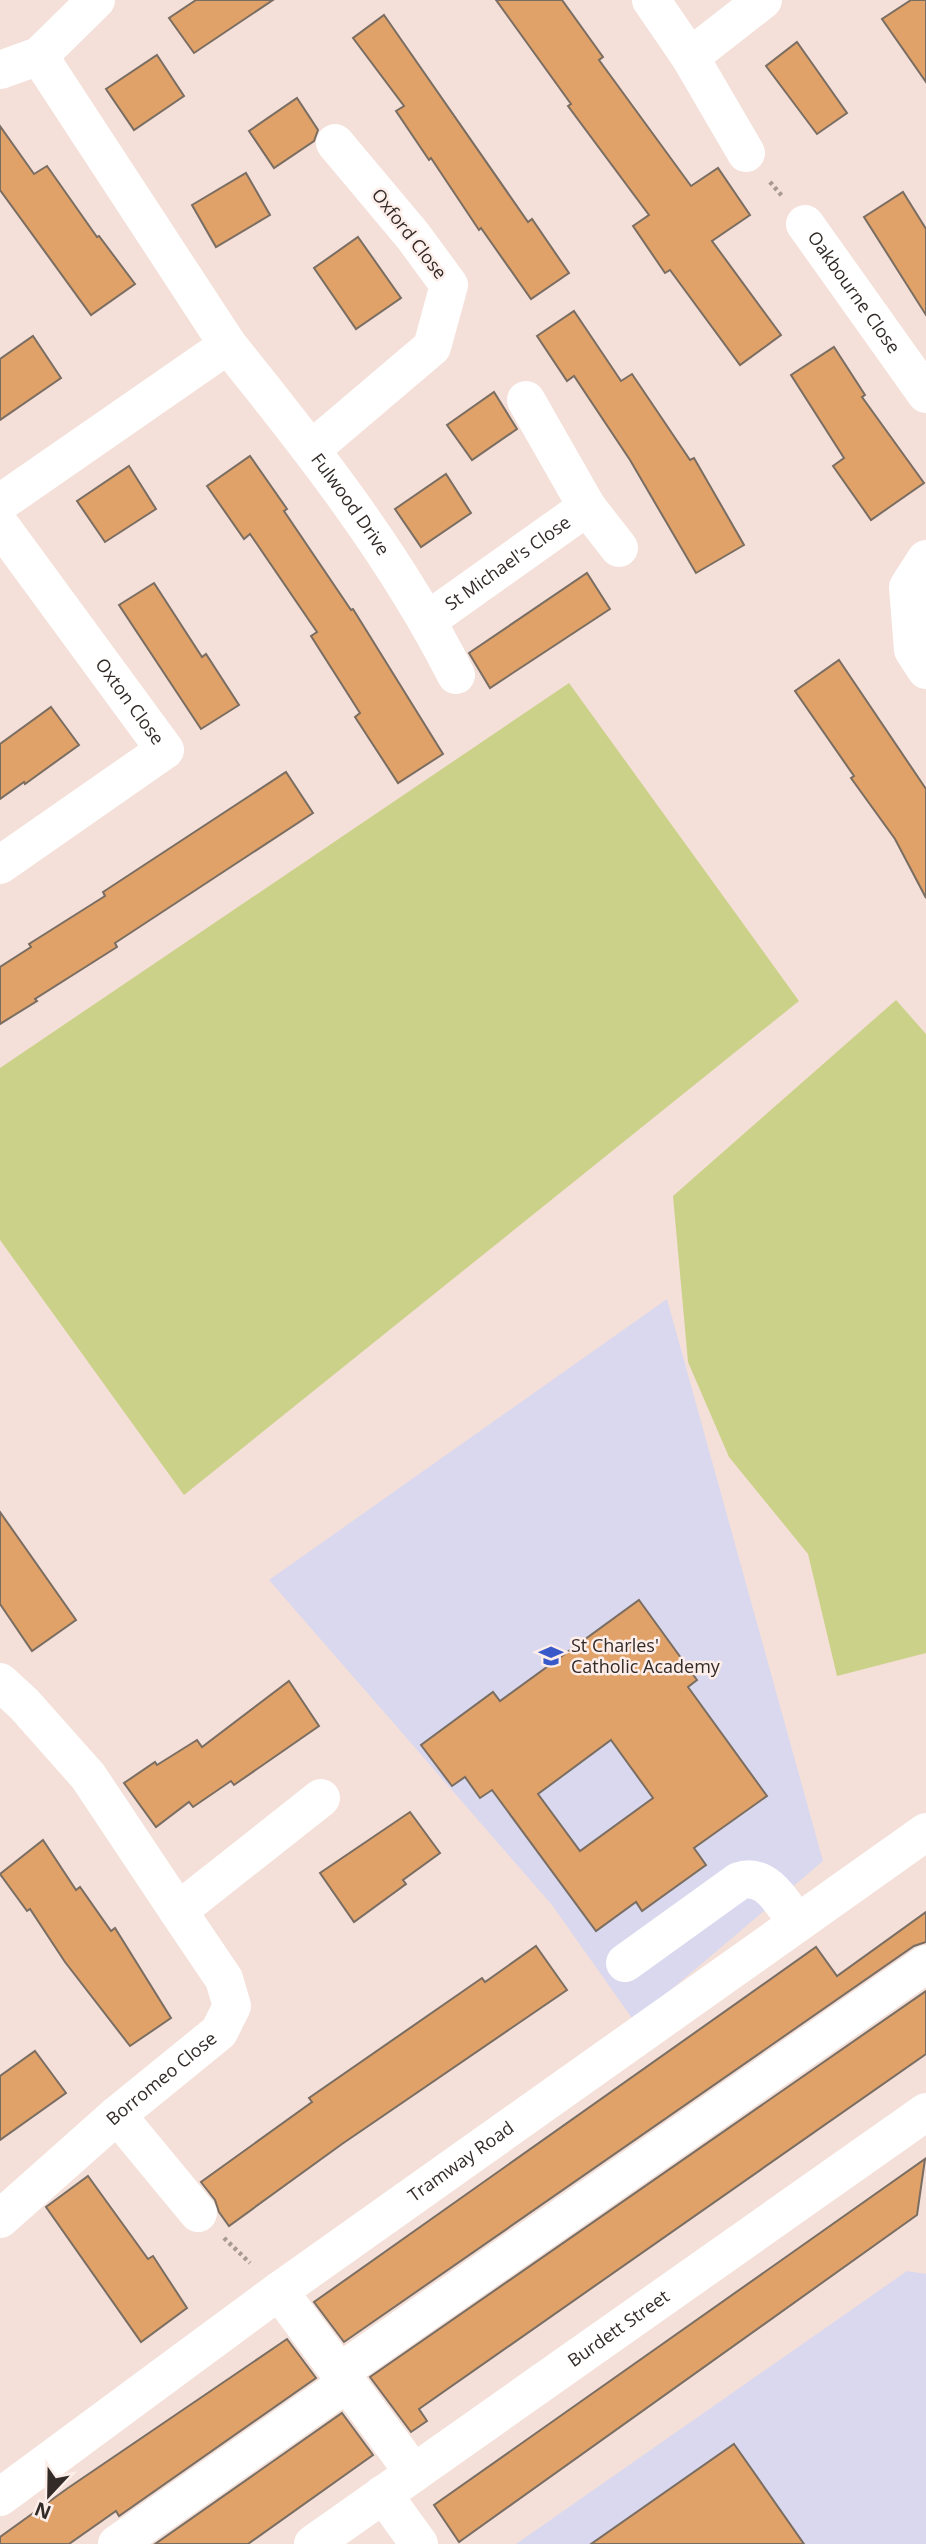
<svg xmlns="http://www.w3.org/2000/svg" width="926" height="2544" viewBox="0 0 926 2544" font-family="'Open Sans',sans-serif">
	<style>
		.education { fill: #dad8ee }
		.green { fill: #cbd188 }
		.building { fill: #e0a268; stroke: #7a6d62; stroke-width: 2; fill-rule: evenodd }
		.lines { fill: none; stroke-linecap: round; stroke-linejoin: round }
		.path { stroke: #a89993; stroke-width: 4.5; stroke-dasharray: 3.5 3.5; stroke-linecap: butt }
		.minor { stroke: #fff; stroke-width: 38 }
		.labels { text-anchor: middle; stroke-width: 5; stroke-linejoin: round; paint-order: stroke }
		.street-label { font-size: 18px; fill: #322b28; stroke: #feeee9 }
		.poi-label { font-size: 18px; fill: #322b28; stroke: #feeee9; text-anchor: start }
	</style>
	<rect width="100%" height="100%" fill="#f4e0d9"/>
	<g class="education">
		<path d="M 667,1299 L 823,1861 L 634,2021 L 552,1905 L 269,1580 Z"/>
		<path d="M 907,2271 L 926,2274 L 926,2544 L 516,2544 Z"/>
	</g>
	<g class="green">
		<path d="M 569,683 L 799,1001 L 184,1495 L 0,1240 L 0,1068 Z"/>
		<path d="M 896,1000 L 926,1034 L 926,1653 L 837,1676 L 808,1554 L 729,1457 L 688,1362 L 673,1196 Z"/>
	</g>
	<g class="building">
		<path d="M 196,0 L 273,0 L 194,53 L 169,18 Z"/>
		<path d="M 496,0 L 562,0 L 603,57 L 599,60 L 691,186 L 718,168 L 750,215 L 712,241 L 781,335 L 740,365 L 670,270 L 665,273 L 633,226 L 649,215 L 568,106 L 571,104 Z"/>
		<path d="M 911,0 L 926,0 L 926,82 L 882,19 Z"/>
		<path d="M 384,15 L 528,222 L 532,219 L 569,273 L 531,299 L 481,228 L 479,230 L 431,158 L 429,160 L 396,111 L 404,106 L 353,38 Z"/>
		<path d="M 797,42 L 847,113 L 817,134 L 766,66 Z"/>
		<path d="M 157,55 L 184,96 L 134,130 L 106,89 Z"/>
		<path d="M 297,98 L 318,130 L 314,141 L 274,168 L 249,131 Z"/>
		<path d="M 0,126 L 34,174 L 47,166 L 97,237 L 99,236 L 135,284 L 91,315 L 0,190 Z"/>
		<path d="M 246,173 L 270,215 L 216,247 L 192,205 Z"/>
		<path d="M 903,192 L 926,229 L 926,315 L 864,217 Z"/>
		<path d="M 358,237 L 401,298 L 356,329 L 314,268 Z"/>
		<path d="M 574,311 L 621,381 L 632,374 L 690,460 L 694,458 L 744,545 L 696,573 L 630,460 L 574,376 L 567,381 L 537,336 Z"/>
		<path d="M 33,336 L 61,378 L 0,420 L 0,359 Z"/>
		<path d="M 834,347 L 865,395 L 862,397 L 924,483 L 871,520 L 833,466 L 844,458 L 791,375 Z"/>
		<path d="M 494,392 L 517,429 L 472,460 L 447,425 Z"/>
		<path d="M 250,456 L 287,509 L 284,511 L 351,610 L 353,609 L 443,754 L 398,783 L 355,717 L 360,713 L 311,636 L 317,632 L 250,534 L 244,539 L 207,486 Z"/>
		<path d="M 129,466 L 156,509 L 105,542 L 77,501 Z"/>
		<path d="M 446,474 L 471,513 L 421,547 L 395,509 Z"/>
		<path d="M 587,573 L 610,609 L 490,688 L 469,653 Z"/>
		<path d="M 154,583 L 202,657 L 206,654 L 239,705 L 201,729 L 119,605 Z"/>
		<path d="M 839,660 L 926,789 L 926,898 L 895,839 L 851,778 L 854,776 L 795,691 Z"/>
		<path d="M 51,707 L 79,745 L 25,784 L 24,782 L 0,799 L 0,744 Z"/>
		<path d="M 286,772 L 313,813 L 115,943 L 117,947 L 35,999 L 37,1001 L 0,1024 L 0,967 L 31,947 L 29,944 L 105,896 L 103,892 Z"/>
		<path d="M 0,1512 L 76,1620 L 32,1651 L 0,1604 Z"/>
		<path d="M 639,1600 L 697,1680 L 688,1687 L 767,1796 L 694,1848 L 706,1865 L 642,1911 L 636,1902 L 596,1931 L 492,1790 L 480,1798 L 465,1777 L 452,1786 L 421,1745 L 493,1692 L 500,1701 ZM 611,1740 L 653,1798 L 580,1851 L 538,1794 Z"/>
		<path d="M 289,1681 L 319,1726 L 234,1785 L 231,1781 L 193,1807 L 189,1802 L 156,1827 L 124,1783 L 155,1762 L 157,1765 L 197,1740 L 202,1747 Z"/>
		<path d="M 410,1812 L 440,1853 L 403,1880 L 406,1884 L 354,1922 L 320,1873 Z"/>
		<path d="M 43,1840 L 76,1890 L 80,1887 L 111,1931 L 115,1928 L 171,2018 L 130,2046 L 65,1962 L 30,1909 L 27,1911 L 0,1874 Z"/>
		<path d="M 926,1912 L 926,1942 L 914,1946 L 344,2342 L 314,2302 L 816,1947 L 837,1976 Z"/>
		<path d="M 536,1946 L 567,1990 L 342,2144 L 229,2226 L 219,2212 L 215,2200 L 201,2182 L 312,2102 L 309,2098 L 482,1978 L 485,1982 Z"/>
		<path d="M 926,1991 L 926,2054 L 419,2409 L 427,2421 L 411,2432 L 370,2377 Z"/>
		<path d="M 35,2051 L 66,2093 L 0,2140 L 0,2076 Z"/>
		<path d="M 925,2159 L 917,2215 L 459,2542 L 434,2505 Z"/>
		<path d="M 88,2176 L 148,2259 L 153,2256 L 187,2308 L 141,2342 L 46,2207 Z"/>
		<path d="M 287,2339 L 316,2378 L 119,2516 L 116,2511 L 69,2544 L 0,2544 L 0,2537 L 68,2488 Z"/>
		<path d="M 342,2413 L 373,2455 L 248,2544 L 155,2544 Z"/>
		<path d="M 734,2444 L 804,2544 L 591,2544 Z"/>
	</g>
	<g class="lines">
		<g class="path">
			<path d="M 770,182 L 782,196"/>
			<path d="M 224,2238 L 250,2263"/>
		</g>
		<g class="minor">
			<path d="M 651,0 L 690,57 L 746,153"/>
			<path d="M 690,57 L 763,0"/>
			<path d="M 0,70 L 39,56 L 96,0"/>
			<path id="s1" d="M 805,224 L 926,394"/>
			<path id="s2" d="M 228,345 C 312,449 396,556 456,675"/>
			<path d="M 526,400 L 587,507 L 619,548"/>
			<path d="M 312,449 L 432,347 L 449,285 L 413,236 L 335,143"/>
			<path d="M 0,503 L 228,345 L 39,56"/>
			<path id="s3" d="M 0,525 L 165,750 L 0,865"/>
			<path d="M 926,559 L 908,587 L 913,650 L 926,670"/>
			<path id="s4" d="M 428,620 L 587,507"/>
			<path d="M 0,1682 L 24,1704 L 88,1776 L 178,1911"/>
			<path d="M 625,1963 L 739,1881 C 767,1872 783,1904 797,1923"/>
			<path d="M 117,2115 L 198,2213"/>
			<path id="s5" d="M 0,2219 L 117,2115 L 219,2032 L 232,2006 L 224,1979 L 178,1911 L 321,1798"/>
			<path d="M 279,2291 L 414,2473"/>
			<path d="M 340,2372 L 926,1964"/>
			<path d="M 383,2494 L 419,2544"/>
			<path id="s6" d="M 0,2497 L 279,2291 L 926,1832"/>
			<path d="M 117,2544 L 347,2383"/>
			<path id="s7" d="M 313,2544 L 926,2112"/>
		</g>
	</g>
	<defs>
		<g id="school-bare" transform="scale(1.89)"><path d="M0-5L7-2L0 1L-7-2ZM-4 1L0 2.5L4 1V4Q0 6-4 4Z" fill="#3959cb" stroke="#feeee9" stroke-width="2.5" paint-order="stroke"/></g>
	</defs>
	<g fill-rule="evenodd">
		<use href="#school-bare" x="551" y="1656"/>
	</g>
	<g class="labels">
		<g class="street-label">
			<text transform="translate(409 234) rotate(52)" y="6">Oxford Close</text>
			<text dy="6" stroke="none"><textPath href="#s1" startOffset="84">Oakbourne Close</textPath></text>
			<text dy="6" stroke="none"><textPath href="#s2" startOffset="201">Fulwood Drive</textPath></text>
			<text dy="6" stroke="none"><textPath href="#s4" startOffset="98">St Michael's Close</textPath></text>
			<text dy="6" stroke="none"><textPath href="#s3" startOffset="219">Oxton Close</textPath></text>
			<text dy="6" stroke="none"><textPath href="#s5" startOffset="214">Borromeo Close</textPath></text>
			<text dy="6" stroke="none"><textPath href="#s6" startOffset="570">Tramway Road</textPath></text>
			<text dy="6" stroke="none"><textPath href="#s7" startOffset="374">Burdett Street</textPath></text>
		</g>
		<g class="poi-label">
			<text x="571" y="1652">St Charles'<tspan x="571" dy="21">Catholic Academy</tspan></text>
		</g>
	</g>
	<g transform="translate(49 2495) rotate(202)" stroke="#feeee9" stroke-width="5" paint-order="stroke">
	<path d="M0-5L12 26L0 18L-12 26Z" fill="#322b28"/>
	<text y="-10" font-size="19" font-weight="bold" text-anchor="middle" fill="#322b28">N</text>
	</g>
</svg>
